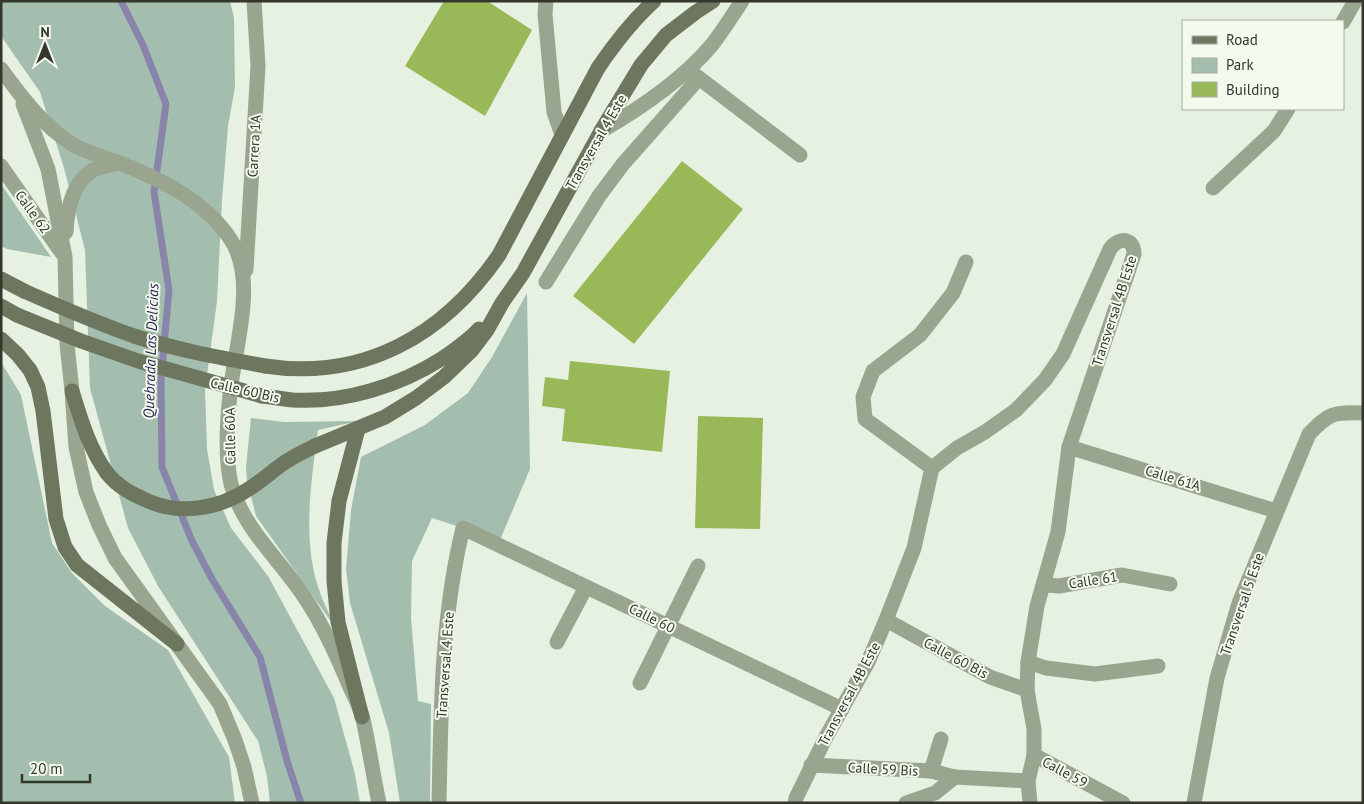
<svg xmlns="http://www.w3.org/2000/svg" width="1364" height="804" viewBox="0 0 1364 804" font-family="'PT Sans',sans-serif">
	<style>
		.green { fill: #a3beae }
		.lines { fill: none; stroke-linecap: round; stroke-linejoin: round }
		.stream { stroke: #8884aa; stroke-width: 7 }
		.building { fill: #99b858 }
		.minor { stroke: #9aa58f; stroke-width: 15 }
		.major { stroke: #6d775f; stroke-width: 15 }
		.major-bridge { stroke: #6d775f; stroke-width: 15 }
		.labels { text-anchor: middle; stroke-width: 4; stroke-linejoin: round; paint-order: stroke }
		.street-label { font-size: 14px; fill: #33372c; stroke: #f2f9ed }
		.water-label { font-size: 15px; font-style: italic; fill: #2c2654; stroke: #f2f9ed }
	</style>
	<rect width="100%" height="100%" fill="#e7f1e1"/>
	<g class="green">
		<path d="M 1,1 L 230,1 L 234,18 L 235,87 L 228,126 L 222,200 L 217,301 L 205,390 L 207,449 L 214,490 L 231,528 L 268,576 L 334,698 L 355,774 L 360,803 L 270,803 L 267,776 L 258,741 L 158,586 L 128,528 L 90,388 L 85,250 L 64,168 L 40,92 L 1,36 Z"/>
		<path d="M 1,184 L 51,257 L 7,249 L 1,246 Z"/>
		<path d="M 527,293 L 530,469 L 500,540 L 432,518 L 412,561 L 411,618 L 418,701 L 431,704 L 430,803 L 400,803 L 389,733 L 350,603 L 346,569 L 351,510 L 361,457 L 425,425 L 468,393 L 492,357 Z"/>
		<path d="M 1,362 L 21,395 L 52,543 L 72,573 L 105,606 L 168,650 L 229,757 L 235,803 L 1,803 Z"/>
		<path d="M 251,418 L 284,422 L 359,421 L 318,430 C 311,483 301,544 321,595 C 325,607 332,618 337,630 L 256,516 L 247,481 L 246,467 Z"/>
	</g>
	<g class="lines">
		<path class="stream" d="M 121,1 L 143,45 L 166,104 L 154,192 L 169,290 L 161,379 L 162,467 L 192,541 L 212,579 L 260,657 L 287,761 L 301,803"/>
	</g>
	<g class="building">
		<path d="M 444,1 L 487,1 L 532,30 L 485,116 L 405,66 Z"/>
		<path d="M 682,161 L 743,209 L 634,344 L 573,296 Z"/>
		<path d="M 570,361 L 670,371 L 662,452 L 562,441 L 565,409 L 542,406 L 545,377 L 568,380 Z"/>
		<path d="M 698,416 L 763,418 L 760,529 L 695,528 Z"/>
	</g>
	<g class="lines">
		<g class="minor">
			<path d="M 546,1 L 545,14 L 554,112 L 562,135"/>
			<path d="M 1343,22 L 1355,1"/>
			<path d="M 1,69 C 20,95 43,126 72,144 C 87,153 105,157 122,164 C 163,180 206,202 231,240 C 258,281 234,349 230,394 C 227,422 225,458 231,484 C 243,530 283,562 307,601 C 324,627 337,656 349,685 C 354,696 360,707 363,719 C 369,746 373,775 379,803"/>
			<path d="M 691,72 L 800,155"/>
			<path d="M 23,104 L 48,169 L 65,257 L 67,344 L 72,391 L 76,447 L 86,492 L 99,525 L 115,558 L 220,704 L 235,740 L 244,767 L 252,803"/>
			<path d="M 601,131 C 641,108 681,81 711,46 C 722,32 732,16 742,1"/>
			<path d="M 1,166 L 62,253"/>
			<path d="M 1213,188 L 1274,131 L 1288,109"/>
			<path d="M 66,232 C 67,210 72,183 93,170 C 101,166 111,165 120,163"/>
			<path d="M 246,270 L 258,66 L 254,1"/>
			<path d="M 546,282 L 599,196 L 623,164 L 699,78"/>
			<path d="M 1069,447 L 1276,511"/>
			<path d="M 932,468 L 865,419 L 863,397 L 873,371 L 920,335 L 953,293 L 966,262"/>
			<path d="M 1045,585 L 1059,586 L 1122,575 L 1170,584"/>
			<path d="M 886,620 L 990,677 L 1027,690"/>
			<path d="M 557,642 L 586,587"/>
			<path d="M 1028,662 L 1046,668 L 1095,674 L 1158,666"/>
			<path d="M 640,683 L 698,566"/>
			<path d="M 1034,755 L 1123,803"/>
			<path d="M 811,765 L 931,771 L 955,777 L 1028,781"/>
			<path d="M 931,771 L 941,739"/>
			<path d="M 439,803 C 441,711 441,617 463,528 L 842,709"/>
			<path d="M 795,803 L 796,798 L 826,737 L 868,662 L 886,620 L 914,548 L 932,468 L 957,448 L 985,432 L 1016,410 L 1045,380 L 1063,354 L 1110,249 C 1118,237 1134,237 1134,254 L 1069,447 L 1058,532 L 1037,606 L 1028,662 L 1027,690 L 1034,729 L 1034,755 L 1028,781 L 1030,803"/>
			<path d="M 906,803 L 935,793 L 955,777"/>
			<path d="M 1194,803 L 1217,678 L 1239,603 L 1309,434 C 1329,413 1333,412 1363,413"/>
		</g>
		<g class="major">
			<path d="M 1,279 L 24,291"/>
			<path d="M 1,306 L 17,315"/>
			<path d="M 1,339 L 18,355 L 30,370 L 38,387 L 43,411 L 56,519 L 65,547 L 77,565 L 177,644"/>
			<path d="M 265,366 C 364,381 444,335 499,255 L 598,68 C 615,43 632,21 654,1"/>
			<path d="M 72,391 C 81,420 89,448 107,473"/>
			<path d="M 262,396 C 272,397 283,399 293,400 C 345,403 399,386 443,358 C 456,349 469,340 479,329"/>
			<path d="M 358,429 L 339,501 L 334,543 L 334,581 L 338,622 L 362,717"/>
			<path d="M 315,446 L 385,417 L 416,398 L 444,377 L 472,350 L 487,330 L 502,303 L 523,273 L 601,131 L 641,65 L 666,35 L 696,12 L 713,1"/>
		</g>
		<g class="major-bridge">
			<path d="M 24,291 C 60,307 97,323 134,336 C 177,350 222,358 265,366"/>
			<path d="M 17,315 L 81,341 L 138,361 L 262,396"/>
			<path d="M 107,473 C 118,487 132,494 148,501 C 180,515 218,509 247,490 C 259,483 270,473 281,465 C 292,457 303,452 315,446"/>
		</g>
	</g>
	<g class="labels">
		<g class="street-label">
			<text transform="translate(596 142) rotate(-60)" y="5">Transversal 4 Este</text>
			<text transform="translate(254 146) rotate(-87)" y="5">Carrera 1A</text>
			<text transform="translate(33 212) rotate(54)" y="5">Calle 62</text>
			<text transform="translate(1114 311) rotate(-72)" y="5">Transversal 4B Este</text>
			<text transform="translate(245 390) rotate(13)" y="5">Calle 60 Bis</text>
			<text transform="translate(230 436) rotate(-91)" y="5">Calle 60A</text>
			<text transform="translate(1173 478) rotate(17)" y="5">Calle 61A</text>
			<text transform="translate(1093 580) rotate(-9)" y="5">Calle 61</text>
			<text transform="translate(1242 604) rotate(-71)" y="5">Transversal 5 Este</text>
			<text transform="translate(652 618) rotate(26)" y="5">Calle 60</text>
			<text transform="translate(956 658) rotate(28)" y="5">Calle 60 Bis</text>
			<text transform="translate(445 665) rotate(-86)" y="5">Transversal 4 Este</text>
			<text transform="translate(849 694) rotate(-62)" y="5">Transversal 4B Este</text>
			<text transform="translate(883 769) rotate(3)" y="5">Calle 59 Bis</text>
			<text transform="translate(1065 772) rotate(28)" y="5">Calle 59</text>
		</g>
		<g class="water-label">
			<text transform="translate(151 351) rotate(-88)" y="5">Quebrada Las Delicias</text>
		</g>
	</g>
	<rect width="1364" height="804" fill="none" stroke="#33372c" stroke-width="5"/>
	<rect x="1182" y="20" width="162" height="90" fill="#f2f9ed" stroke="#a6aba0"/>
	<rect x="1192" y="36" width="25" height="8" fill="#6d775f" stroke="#a6aba0"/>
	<text x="1226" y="45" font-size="15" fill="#33372c">Road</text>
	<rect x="1192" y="58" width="25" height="15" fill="#a3beae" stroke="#a6aba0"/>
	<text x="1226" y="70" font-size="15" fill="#33372c">Park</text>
	<rect x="1192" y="82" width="25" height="15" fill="#99b858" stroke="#a6aba0"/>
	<text x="1226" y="95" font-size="15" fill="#33372c">Building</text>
	<g transform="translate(45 45)" stroke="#f2f9ed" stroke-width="4" paint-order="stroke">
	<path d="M0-4L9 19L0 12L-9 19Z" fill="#33372c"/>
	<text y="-8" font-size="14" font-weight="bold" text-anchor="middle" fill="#33372c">N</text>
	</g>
	<path d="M22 774v8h68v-8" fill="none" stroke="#33372c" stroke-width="2.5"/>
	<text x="30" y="774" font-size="15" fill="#33372c" stroke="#f2f9ed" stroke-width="4" paint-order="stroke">20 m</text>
</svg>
